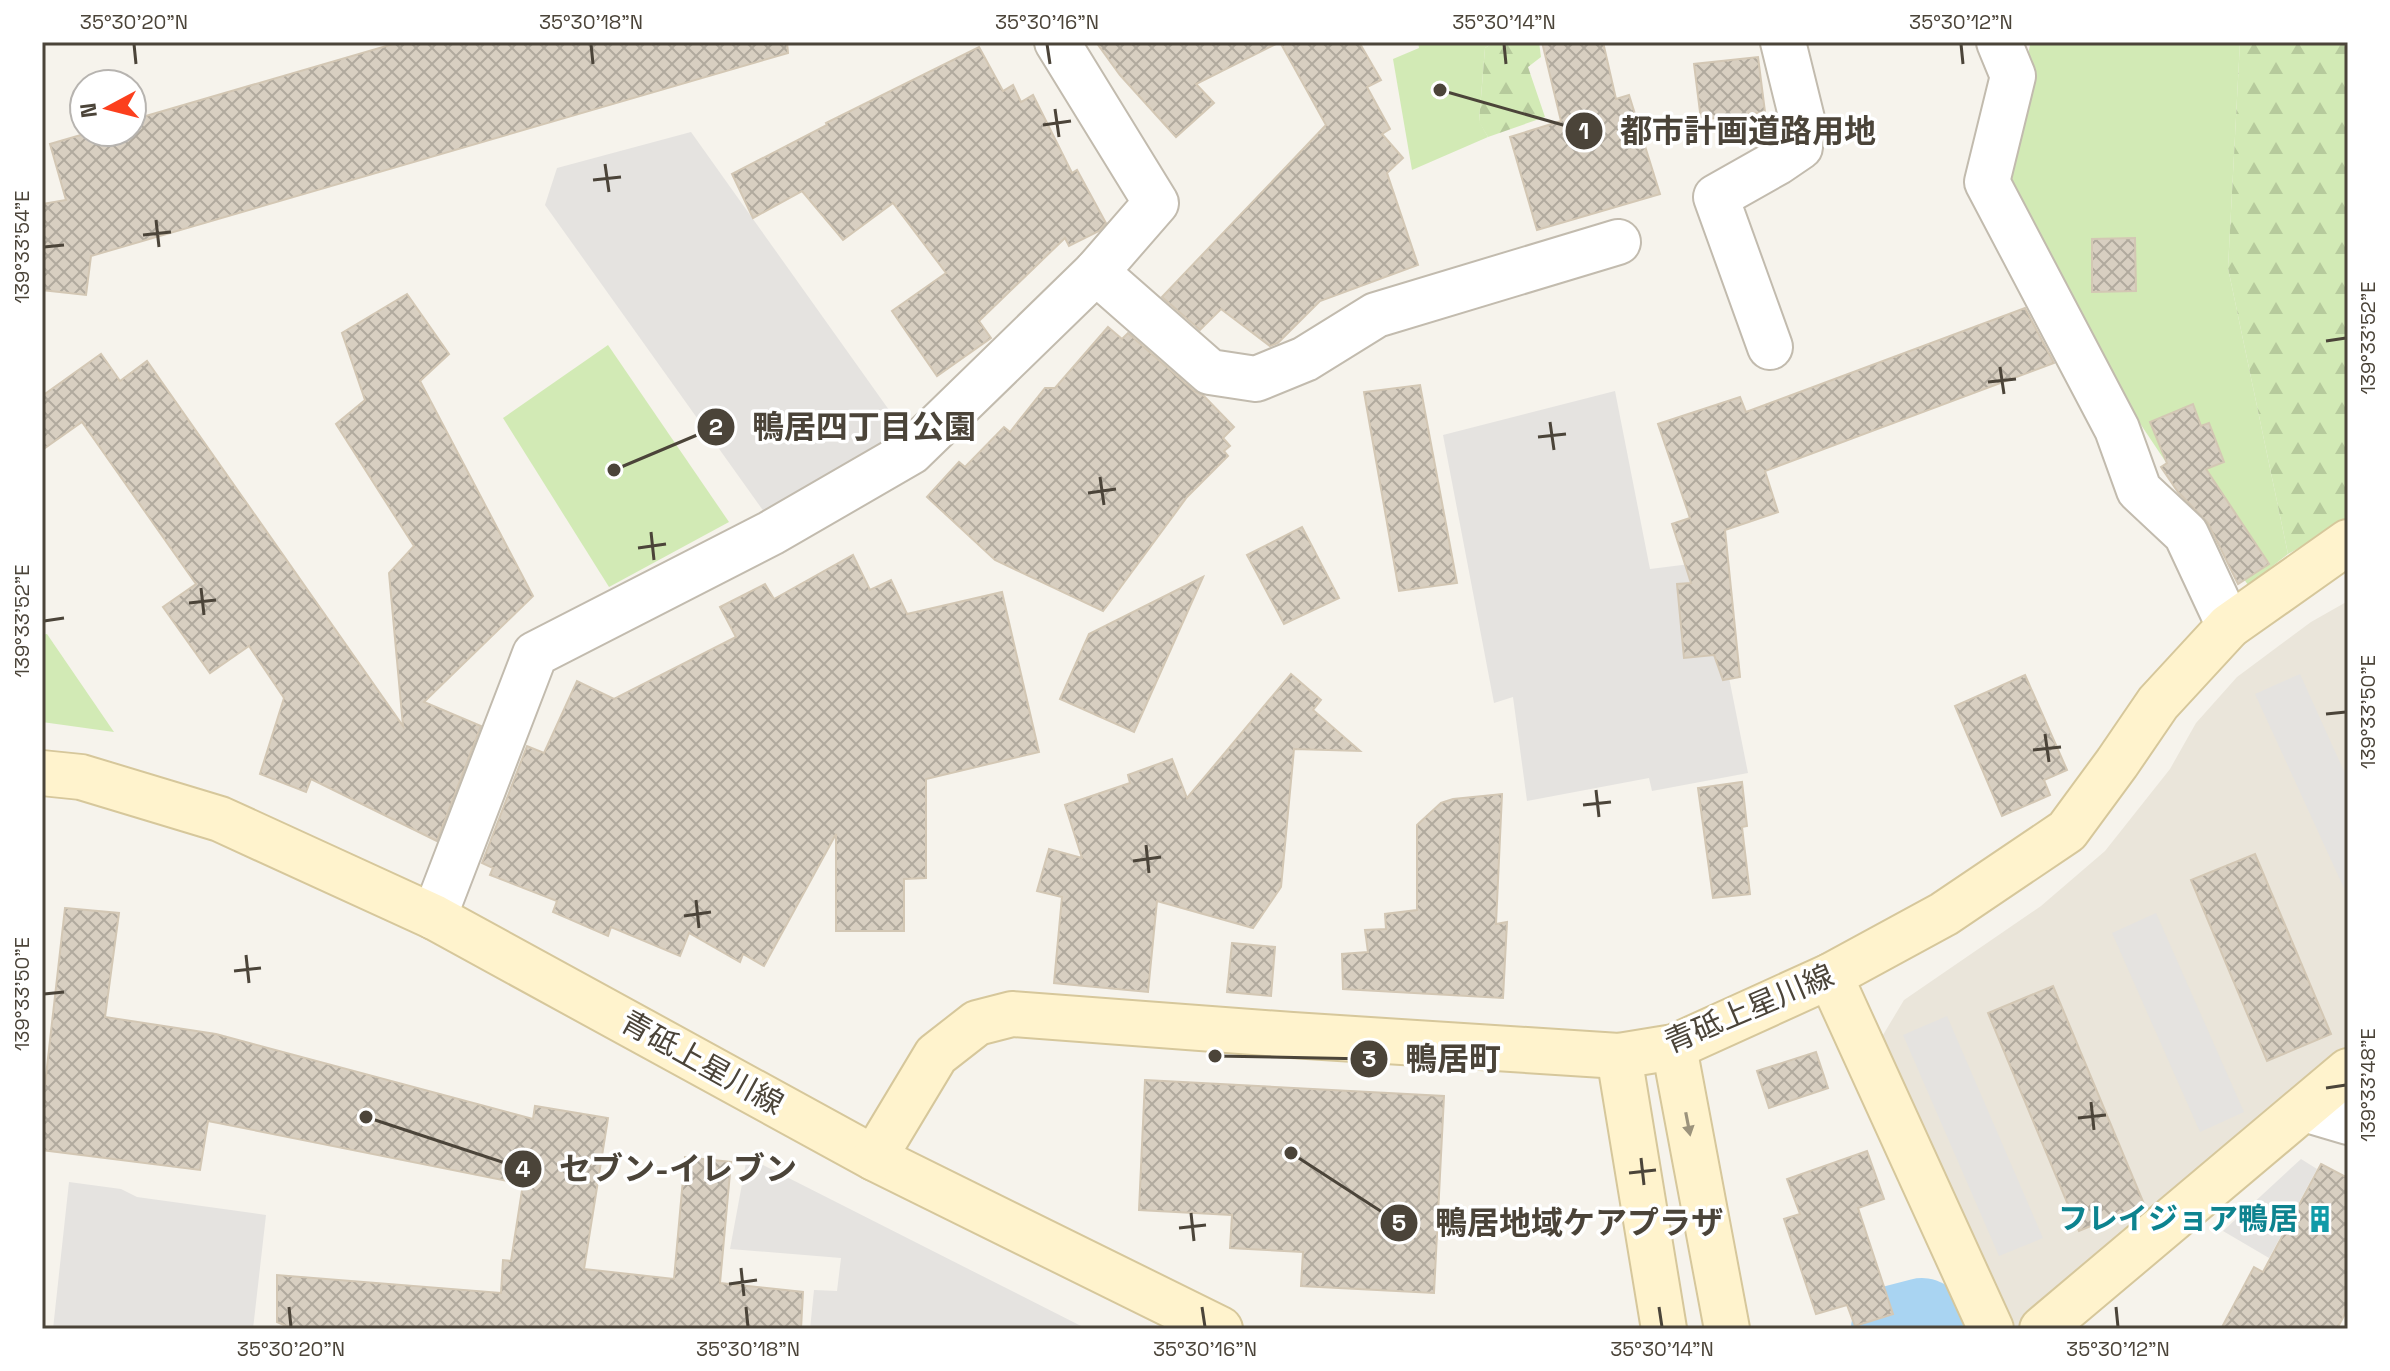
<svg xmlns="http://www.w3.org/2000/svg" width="2390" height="1371" viewBox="0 0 2390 1371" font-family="'Space Grotesk','Noto Sans JP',sans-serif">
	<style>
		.residential { fill: #eae5da }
		.green { fill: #d2eab5 }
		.forest { fill: url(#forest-firs) }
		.parking { fill: #e5e3e0 }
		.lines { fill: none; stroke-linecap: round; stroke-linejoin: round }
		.river { stroke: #a9d4f2; stroke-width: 88 }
		.building { fill: url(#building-cross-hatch); stroke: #d3c7b4; stroke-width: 2 }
		.street-casing { stroke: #c2bbae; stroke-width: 48 }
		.secondary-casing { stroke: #d6c79b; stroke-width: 48 }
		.street { stroke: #fff; stroke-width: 44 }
		.secondary { stroke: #fff3cd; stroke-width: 44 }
		.oneway { fill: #9c937c }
		.ticks { fill: none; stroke: #4b4439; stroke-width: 3 }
		.labels { text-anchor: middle; stroke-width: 7; stroke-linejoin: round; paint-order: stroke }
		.street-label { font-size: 30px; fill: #4b4439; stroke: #fff }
		.culture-label { font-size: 30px; font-weight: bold; fill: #0d838f; stroke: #fff; text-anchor: end }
		.leader { fill: none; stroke: #4b4439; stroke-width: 3 }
		.callout-dot { fill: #4b4439; stroke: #fff; stroke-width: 3 }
		.mark-label { font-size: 24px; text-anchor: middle; font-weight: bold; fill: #fff }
		.callout-label { font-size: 32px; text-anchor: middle; font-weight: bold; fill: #4b4439; stroke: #fff; stroke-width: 7; stroke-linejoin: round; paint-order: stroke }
		.neatline { fill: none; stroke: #4b4439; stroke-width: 3 }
		.ticks-label { font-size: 20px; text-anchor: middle; fill: #4b4439 }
	</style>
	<defs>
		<pattern id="forest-firs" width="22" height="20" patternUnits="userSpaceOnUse" patternTransform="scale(2)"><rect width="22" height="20" fill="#d2eab5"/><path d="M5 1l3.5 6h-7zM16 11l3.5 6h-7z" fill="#b6ca9c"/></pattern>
		<pattern id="building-cross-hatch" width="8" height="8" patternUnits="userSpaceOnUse" patternTransform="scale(2)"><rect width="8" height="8" fill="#d8cfc1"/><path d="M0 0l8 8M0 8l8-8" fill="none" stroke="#b1aa9e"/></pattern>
	</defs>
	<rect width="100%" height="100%" fill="#f6f3ec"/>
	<path class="residential" d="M 2348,601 L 2348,1110 L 2340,1108 L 2078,1329 L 2002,1329 L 1880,1040 L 1904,1000 L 2041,906 L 2105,851 L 2170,769 L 2196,723 L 2237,677 L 2311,622 Z"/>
	<g class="green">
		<path d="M 1418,42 L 1494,42 L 1485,48 L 1479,121 L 1488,137 L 1412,170 L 1393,59 L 1419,48 Z"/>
		<path d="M 2029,42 L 2240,42 L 2228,268 L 2288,554 L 2248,585 L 2115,386 L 2001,180 L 2030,45 Z"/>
		<path d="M 608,345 L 729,522 L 609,587 L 503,418 Z"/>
		<path d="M 47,634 L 114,732 L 42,722 L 42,635 Z"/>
	</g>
	<g class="forest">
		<path d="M 1494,42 L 1539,42 L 1541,57 L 1528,67 L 1545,117 L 1488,137 L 1479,122 L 1485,48 Z"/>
		<path d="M 2240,42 L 2348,42 L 2348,521 L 2288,554 L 2228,268 Z"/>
	</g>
	<g class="parking">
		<path d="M 691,132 L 899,424 L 895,444 L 767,516 L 545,205 L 557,168 Z"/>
		<path d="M 1615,391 L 1650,569 L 1706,562 L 1748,773 L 1652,791 L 1649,778 L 1527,801 L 1513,697 L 1494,703 L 1443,435 Z"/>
		<path d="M 2300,674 L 2348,780 L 2348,897 L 2255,694 Z"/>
		<path d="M 2156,913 L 2244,1112 L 2200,1132 L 2112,933 Z"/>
		<path d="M 1947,1016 L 2043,1238 L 1999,1256 L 1903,1035 Z"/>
		<path d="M 747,1157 L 1087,1329 L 810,1329 L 814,1290 L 837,1291 L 841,1258 L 730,1249 Z"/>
		<path d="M 2301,1159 L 2317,1169 L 2269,1258 L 2223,1231 Z"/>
		<path d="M 69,1182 L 121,1189 L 137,1197 L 266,1215 L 253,1329 L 53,1329 Z"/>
	</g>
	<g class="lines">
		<path class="river" d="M 1895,1329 L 1922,1322"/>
	</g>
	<g class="building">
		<path d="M 400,42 L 787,42 L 788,53 L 91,256 L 86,295 L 42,290 L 42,204 L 66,200 L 50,144 L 91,132 L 132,132 L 132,120 Z"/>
		<path d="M 1096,42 L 1359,42 L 1381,80 L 1367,87 L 1390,129 L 1382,134 L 1403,158 L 1387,173 L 1418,265 L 1320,301 L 1278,343 L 1270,346 L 1221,309 L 1200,330 L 1162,297 L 1326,125 L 1280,42 L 1196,84 L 1214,103 L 1176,137 L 1120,75 Z"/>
		<path d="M 1542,42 L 1603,42 L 1616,99 L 1629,95 L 1660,194 L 1537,230 L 1510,137 L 1561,121 Z"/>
		<path d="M 979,47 L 1003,91 L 1013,85 L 1021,102 L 1033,95 L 1072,173 L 1077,170 L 1106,223 L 1099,231 L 1069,246 L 1065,238 L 979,321 L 991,338 L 937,376 L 892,311 L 946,273 L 893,203 L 843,240 L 802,191 L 753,218 L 732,174 L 827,125 L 826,123 Z"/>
		<path d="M 1758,57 L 1765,112 L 1701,120 L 1694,64 Z"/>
		<path d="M 2135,238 L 2136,291 L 2092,292 L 2092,239 Z"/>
		<path d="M 407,294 L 449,354 L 420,381 L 533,596 L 424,702 L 481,726 L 437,841 L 311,779 L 306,792 L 260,774 L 284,698 L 249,646 L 210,673 L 163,607 L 196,584 L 82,422 L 42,450 L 42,396 L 101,354 L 120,381 L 147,361 L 403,726 L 389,573 L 414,546 L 336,424 L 365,400 L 342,333 Z"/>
		<path d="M 2025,308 L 2054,363 L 1765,471 L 1778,512 L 1725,530 L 1740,677 L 1723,680 L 1714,655 L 1684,658 L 1677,584 L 1691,583 L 1672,524 L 1690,518 L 1658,424 L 1740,397 L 1746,412 Z"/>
		<path d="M 1108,327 L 1122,339 L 1128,333 L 1194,391 L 1203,395 L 1234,427 L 1223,438 L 1230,446 L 1224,451 L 1228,456 L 1187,497 L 1103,611 L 995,560 L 927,497 L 959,462 L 965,467 L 1004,427 L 1010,432 L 1045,388 L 1055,388 Z"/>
		<path d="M 1420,385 L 1457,583 L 1399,591 L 1364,392 Z"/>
		<path d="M 2193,404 L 2201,426 L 2209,423 L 2224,462 L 2206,469 L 2269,564 L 2238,584 L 2208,523 L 2178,492 L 2161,467 L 2167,463 L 2150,422 Z"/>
		<path d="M 1302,527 L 1339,598 L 1284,624 L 1247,555 Z"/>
		<path d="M 853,555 L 870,590 L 891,580 L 907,614 L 1002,592 L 1039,752 L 926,779 L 926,878 L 904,879 L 904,931 L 836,931 L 836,834 L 764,966 L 743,954 L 740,962 L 689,933 L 680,956 L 611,927 L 608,936 L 553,912 L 557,901 L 490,875 L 493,868 L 482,863 L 527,746 L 544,753 L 577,681 L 614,699 L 736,637 L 720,607 L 765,584 L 774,599 Z"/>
		<path d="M 1203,577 L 1134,732 L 1060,699 L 1089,634 Z"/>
		<path d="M 1291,674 L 1321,700 L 1313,710 L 1360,751 L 1294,749 L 1281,887 L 1253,928 L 1157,901 L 1148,992 L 1054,983 L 1062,897 L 1037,891 L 1049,849 L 1082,858 L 1065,805 L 1130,783 L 1128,775 L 1172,759 L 1187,798 Z"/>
		<path d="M 2025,675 L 2067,770 L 2044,780 L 2050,795 L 2002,816 L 1955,706 Z"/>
		<path d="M 1742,782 L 1747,826 L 1742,827 L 1750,894 L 1713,898 L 1698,788 Z"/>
		<path d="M 1502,794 L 1496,924 L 1507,922 L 1503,998 L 1343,989 L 1342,954 L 1368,952 L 1365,930 L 1386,929 L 1385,914 L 1417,910 L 1417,825 L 1441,803 L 1453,799 Z"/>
		<path d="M 2255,854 L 2331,1034 L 2267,1061 L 2191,880 Z"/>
		<path d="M 65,908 L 119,913 L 105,1017 L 216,1034 L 533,1119 L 535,1106 L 608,1118 L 584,1269 L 674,1279 L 685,1157 L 731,1162 L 720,1283 L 803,1292 L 801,1329 L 293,1329 L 277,1322 L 277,1275 L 501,1293 L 503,1260 L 511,1261 L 523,1184 L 208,1121 L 200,1170 L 42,1150 L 42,1111 Z"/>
		<path d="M 1232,943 L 1275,947 L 1271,996 L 1227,992 Z"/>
		<path d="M 2053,986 L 2144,1204 L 2079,1231 L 1988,1013 Z"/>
		<path d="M 1816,1052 L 1828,1088 L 1769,1108 L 1757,1071 Z"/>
		<path d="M 1145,1080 L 1444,1096 L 1434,1293 L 1301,1286 L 1303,1252 L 1230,1248 L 1232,1215 L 1139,1210 Z"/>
		<path d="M 1867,1151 L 1884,1199 L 1858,1208 L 1893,1314 L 1855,1326 L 1847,1305 L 1816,1314 L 1784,1219 L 1800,1214 L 1787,1179 Z"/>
		<path d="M 2321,1164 L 2348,1178 L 2348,1308 L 2337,1329 L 2221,1329 L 2254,1267 L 2263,1272 Z"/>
	</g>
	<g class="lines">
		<g class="street-casing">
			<g id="street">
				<path d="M 1999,42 L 2013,76 L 1987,182 L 2117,429 L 2139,490 L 2186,534 L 2229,626"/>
				<path d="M 1096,272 L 1210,372 L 1256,379 L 1305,359 L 1376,315 L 1618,242"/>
				<path d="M 1770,347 L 1716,197 L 1778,162 L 1800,147 L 1802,119 L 1783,42"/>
				<path d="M 434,917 L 535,654 L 771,533 L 911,452 L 1096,272 L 1156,203 L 1057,42"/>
				<path d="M 2304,1109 L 2348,1122"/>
			</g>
		</g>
		<g class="secondary-casing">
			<g id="secondary">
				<path d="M 42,773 L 81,777 L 220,819 L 434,917 L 874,1158 L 1220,1329"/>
				<path d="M 1830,976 L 1991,1329"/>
				<path d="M 1674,1047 L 1727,1329"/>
				<path d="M 1619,1056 L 1664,1329"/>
				<path d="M 874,1158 L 936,1055 L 977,1023 L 1012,1014 L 1292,1035 L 1619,1056 L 1674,1047 L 1830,976 L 1944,914 L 2067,831 L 2117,763 L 2158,703 L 2229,626 L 2348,542"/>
				<path d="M 2042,1329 L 2348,1071"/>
			</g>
		</g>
		<use href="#street" class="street"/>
		<use href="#secondary" class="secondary"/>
	</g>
	<defs><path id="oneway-solid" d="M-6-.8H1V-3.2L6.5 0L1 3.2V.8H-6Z" transform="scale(2)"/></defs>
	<use class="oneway" href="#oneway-solid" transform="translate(1688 1124) rotate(79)"/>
	<path class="ticks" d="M 134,44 L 136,64M 591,44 L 593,64M 1047,44 L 1050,64M 1504,44 L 1506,64M 1961,44 L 1963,64M 1055,109 L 1059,137M 1043,125 L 1071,121M 605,164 L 609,192M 593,180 L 621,177M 156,220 L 159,247M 143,235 L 171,232M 44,247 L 64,245M 2326,341 L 2346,338M 2000,367 L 2004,394M 1988,382 L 2016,379M 1550,422 L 1554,450M 1538,437 L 1566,434M 1100,477 L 1104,505M 1088,493 L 1116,489M 651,532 L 654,560M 638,548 L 666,544M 201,588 L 204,615M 189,603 L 216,600M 44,621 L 64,618M 2326,714 L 2346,712M 2045,734 L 2049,762M 2033,750 L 2061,747M 1596,790 L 1599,817M 1583,805 L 1611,802M 1146,845 L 1149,873M 1133,861 L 1161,857M 696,900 L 699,928M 684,916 L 711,912M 246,955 L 249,983M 234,971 L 261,968M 44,994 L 64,992M 2326,1088 L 2346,1085M 2091,1102 L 2094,1130M 2078,1118 L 2106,1115M 1641,1158 L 1644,1185M 1629,1173 L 1656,1170M 1191,1213 L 1194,1241M 1179,1228 L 1206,1225M 741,1268 L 744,1296M 729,1284 L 757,1280M 289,1307 L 291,1327M 746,1307 L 748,1327M 1202,1307 L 1205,1327M 1659,1307 L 1662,1327M 2116,1307 L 2118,1327"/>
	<defs>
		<g id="building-bare" transform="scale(2.16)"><path d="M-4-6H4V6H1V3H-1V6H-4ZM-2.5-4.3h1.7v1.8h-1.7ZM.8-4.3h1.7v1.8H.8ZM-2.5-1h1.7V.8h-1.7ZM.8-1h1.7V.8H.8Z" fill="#0f9aa8" stroke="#fff" stroke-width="2.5" paint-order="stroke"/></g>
	</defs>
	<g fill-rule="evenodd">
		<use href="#building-bare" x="2320" y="1219"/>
	</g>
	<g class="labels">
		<g class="street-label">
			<text transform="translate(1749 1009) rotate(-23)" y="10">青砥上星川線</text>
			<text transform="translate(702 1063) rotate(29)" y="10">青砥上星川線</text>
		</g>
		<g class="culture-label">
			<text x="2298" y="1229">フレイジョア鴨居</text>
		</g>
	</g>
	<path class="leader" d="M1440 90L1584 131M614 470L716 427M1215 1056L1369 1059M366 1117L523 1169M1291 1153L1399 1223"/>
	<g class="callout-dot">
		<circle cx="1440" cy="90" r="8"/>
		<circle cx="614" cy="470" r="8"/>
		<circle cx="1215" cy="1056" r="8"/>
		<circle cx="366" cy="1117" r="8"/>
		<circle cx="1291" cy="1153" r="8"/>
		<circle cx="1584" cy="131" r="20"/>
		<circle cx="716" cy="427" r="20"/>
		<circle cx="1369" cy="1059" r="20"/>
		<circle cx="523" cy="1169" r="20"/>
		<circle cx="1399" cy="1223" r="20"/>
	</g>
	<g class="mark-label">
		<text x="1584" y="139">1</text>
		<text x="716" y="435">2</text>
		<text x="1369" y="1067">3</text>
		<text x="523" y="1177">4</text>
		<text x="1399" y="1231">5</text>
	</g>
	<g class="callout-label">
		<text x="1748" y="142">都市計画道路用地</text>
		<text x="864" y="438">鴨居四丁目公園</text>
		<text x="1453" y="1070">鴨居町</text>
		<text x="678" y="1180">セブン-イレブン</text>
		<text x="1579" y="1234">鴨居地域ケアプラザ</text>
	</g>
	<rect width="2390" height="1371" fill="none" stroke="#ffffff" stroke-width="88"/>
	<g transform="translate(108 108) rotate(263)"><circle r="38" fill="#ffffff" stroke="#b7b4b0" stroke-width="2"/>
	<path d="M0-6L14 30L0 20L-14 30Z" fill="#fc3f1d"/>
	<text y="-12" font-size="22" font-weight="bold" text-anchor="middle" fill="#4b4439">N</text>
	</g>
	<rect x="44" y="44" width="2302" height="1283" class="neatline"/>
	<g class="ticks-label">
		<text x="134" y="29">35°30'20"N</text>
		<text x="591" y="29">35°30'18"N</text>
		<text x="1047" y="29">35°30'16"N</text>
		<text x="1504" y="29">35°30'14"N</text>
		<text x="1961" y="29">35°30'12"N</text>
		<text transform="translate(22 247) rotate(-90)" y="7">139°33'54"E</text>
		<text transform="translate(2368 338) rotate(-90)" y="7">139°33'52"E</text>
		<text transform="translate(22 621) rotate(-90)" y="7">139°33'52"E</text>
		<text transform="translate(2368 712) rotate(-90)" y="7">139°33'50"E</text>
		<text transform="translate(22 994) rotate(-90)" y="7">139°33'50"E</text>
		<text transform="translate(2368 1085) rotate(-90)" y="7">139°33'48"E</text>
		<text x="291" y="1356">35°30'20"N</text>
		<text x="748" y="1356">35°30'18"N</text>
		<text x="1205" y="1356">35°30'16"N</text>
		<text x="1662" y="1356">35°30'14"N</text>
		<text x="2118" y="1356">35°30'12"N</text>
	</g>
</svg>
